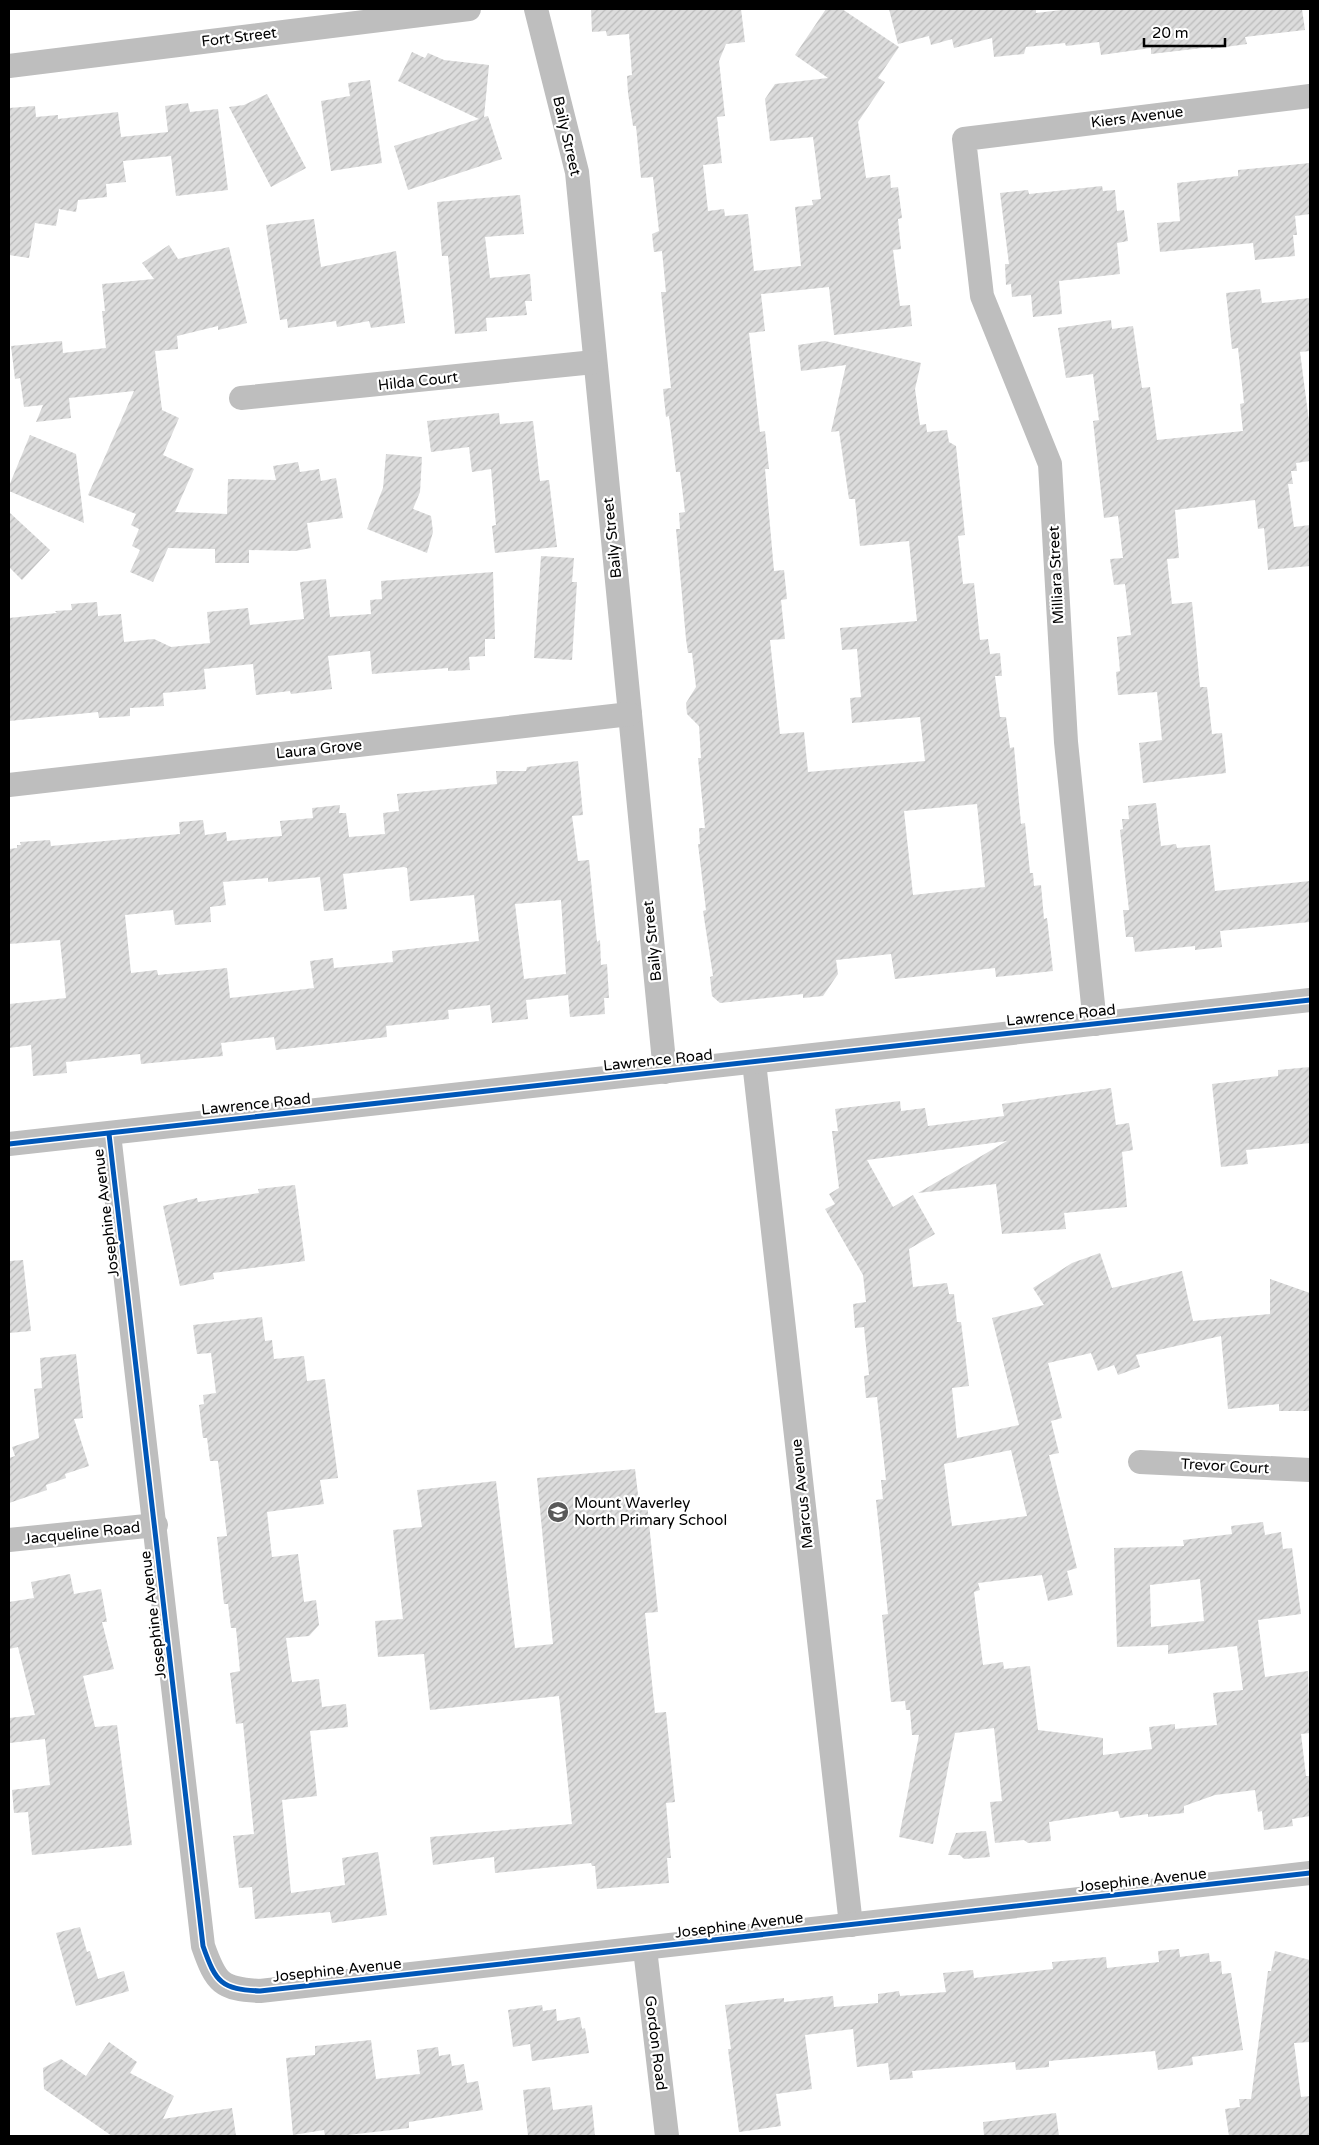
<svg xmlns="http://www.w3.org/2000/svg" width="1319" height="2145" viewBox="0 0 1319 2145" font-family="'Varela Round',sans-serif">
	<style>
		.building { fill: url(#building-hatch); fill-rule: evenodd }
		.lines { fill: none; stroke-linecap: round; stroke-linejoin: round }
		.street { stroke: #bebebe; stroke-width: 24 }
		.cycleway-casing { stroke: #fff; stroke-width: 8 }
		.cycleway { stroke: #0057b8; stroke-width: 5 }
		.labels { text-anchor: middle; stroke-width: 4.5; stroke-linejoin: round; paint-order: stroke }
		.street-label { font-size: 15px; fill: #000; stroke: #fff }
		.poi-label { font-size: 15px; fill: #000; stroke: #fff; text-anchor: start }
	</style>
	<defs>
		<pattern id="building-hatch" width="6" height="6" patternUnits="userSpaceOnUse" patternTransform="scale(1.25)"><rect width="6" height="6" fill="#dcdcdc"/><path d="M-1 1l2-2M0 6l6-6M5 7l2-2" fill="none" stroke="#bbb"/></pattern>
	</defs>
	<rect width="100%" height="100%" fill="#fff"/>
	<g class="building">
		<path d="M 591,9 L 741,9 L 745,42 L 726,44 L 719,61 L 725,116 L 717,117 L 722,163 L 703,165 L 708,211 L 724,209 L 725,216 L 748,214 L 754,271 L 801,266 L 795,207 L 813,205 L 812,200 L 821,199 L 813,137 L 770,141 L 765,99 L 775,84 L 828,78 L 795,55 L 826,9 L 842,9 L 899,47 L 878,78 L 885,82 L 858,122 L 866,178 L 890,175 L 891,188 L 898,187 L 902,218 L 898,219 L 901,249 L 893,250 L 900,306 L 910,305 L 912,326 L 834,335 L 829,287 L 761,294 L 765,331 L 749,333 L 760,432 L 765,431 L 769,469 L 765,469 L 774,571 L 784,570 L 787,599 L 781,600 L 785,639 L 770,640 L 780,734 L 804,732 L 808,772 L 925,761 L 920,717 L 852,723 L 850,698 L 861,697 L 857,649 L 842,650 L 840,628 L 917,621 L 909,541 L 860,546 L 855,499 L 849,499 L 839,431 L 831,432 L 846,365 L 801,371 L 798,345 L 825,341 L 921,363 L 915,389 L 920,425 L 926,424 L 927,432 L 947,430 L 949,442 L 956,446 L 965,535 L 958,536 L 963,584 L 974,583 L 980,640 L 988,639 L 990,654 L 1000,653 L 1002,676 L 995,676 L 1000,717 L 1006,717 L 1010,748 L 1014,747 L 1021,824 L 1025,823 L 1030,873 L 1033,873 L 1034,886 L 1041,885 L 1044,919 L 1047,918 L 1053,971 L 996,977 L 995,968 L 895,979 L 891,954 L 836,960 L 838,974 L 823,996 L 803,998 L 803,994 L 720,1003 L 712,996 L 710,977 L 713,976 L 703,911 L 706,910 L 698,844 L 700,844 L 699,828 L 705,828 L 698,758 L 701,758 L 699,726 L 687,714 L 686,703 L 696,687 L 692,653 L 688,653 L 686,639 L 676,529 L 680,529 L 679,513 L 685,512 L 680,472 L 676,472 L 669,416 L 666,417 L 663,389 L 671,388 L 661,292 L 666,292 L 662,251 L 654,252 L 652,234 L 659,231 L 653,177 L 641,178 L 636,126 L 633,126 L 628,93 L 627,76 L 632,75 L 629,34 L 607,36 L 606,31 L 592,32 ZM 977,804 L 985,887 L 913,895 L 904,811 Z"/>
		<path d="M 889,9 L 1036,9 L 1036,13 L 1070,9 L 1302,9 L 1305,30 L 1245,37 L 1247,44 L 1211,49 L 1211,47 L 1151,54 L 1151,48 L 1101,55 L 1099,42 L 1066,46 L 1065,43 L 1026,47 L 1024,54 L 994,57 L 992,38 L 954,48 L 952,39 L 931,45 L 929,36 L 898,44 Z"/>
		<path d="M 412,52 L 425,58 L 428,53 L 444,60 L 489,65 L 484,117 L 488,116 L 502,159 L 408,190 L 394,146 L 479,119 L 398,81 Z"/>
		<path d="M 370,80 L 382,163 L 331,171 L 321,101 L 350,96 L 348,83 Z"/>
		<path d="M 267,94 L 306,168 L 271,187 L 229,107 L 244,105 Z"/>
		<path d="M 188,103 L 190,112 L 218,109 L 228,190 L 176,196 L 171,156 L 123,161 L 126,182 L 106,184 L 107,197 L 78,200 L 76,212 L 59,209 L 56,226 L 35,223 L 29,258 L 9,255 L 9,108 L 35,106 L 36,117 L 58,115 L 58,119 L 118,112 L 121,137 L 168,132 L 165,106 Z"/>
		<path d="M 1310,163 L 1310,214 L 1295,216 L 1297,235 L 1293,235 L 1295,256 L 1255,260 L 1253,243 L 1160,252 L 1157,223 L 1180,221 L 1177,183 L 1238,176 L 1238,170 Z"/>
		<path d="M 1102,186 L 1103,191 L 1115,190 L 1117,211 L 1124,210 L 1128,241 L 1117,243 L 1120,274 L 1059,281 L 1062,314 L 1033,317 L 1031,295 L 1012,297 L 1011,284 L 1006,285 L 1005,264 L 1009,264 L 1000,193 L 1028,190 L 1029,194 Z"/>
		<path d="M 520,195 L 524,234 L 485,237 L 490,278 L 530,274 L 532,301 L 525,301 L 527,315 L 486,318 L 487,331 L 455,334 L 448,256 L 442,256 L 437,202 Z"/>
		<path d="M 314,219 L 321,267 L 396,251 L 405,323 L 371,328 L 369,321 L 337,327 L 336,321 L 288,328 L 287,319 L 280,320 L 266,225 Z"/>
		<path d="M 169,245 L 178,259 L 229,247 L 247,323 L 218,330 L 218,326 L 177,336 L 178,349 L 155,351 L 162,410 L 179,418 L 163,455 L 194,469 L 175,512 L 227,514 L 228,479 L 276,480 L 273,466 L 298,462 L 300,472 L 319,469 L 321,481 L 336,478 L 343,518 L 307,523 L 311,548 L 295,551 L 249,550 L 249,563 L 215,563 L 215,549 L 168,548 L 153,582 L 130,572 L 140,550 L 132,546 L 139,529 L 131,525 L 136,514 L 88,495 L 134,391 L 69,398 L 71,418 L 36,422 L 43,405 L 24,407 L 20,378 L 15,379 L 11,346 L 62,341 L 63,353 L 106,348 L 102,311 L 105,311 L 102,284 L 154,279 L 142,263 Z"/>
		<path d="M 1260,289 L 1262,303 L 1310,298 L 1310,351 L 1300,352 L 1310,429 L 1310,461 L 1296,463 L 1297,471 L 1291,471 L 1293,484 L 1288,484 L 1294,527 L 1310,525 L 1310,566 L 1268,570 L 1264,528 L 1258,529 L 1255,500 L 1175,510 L 1179,558 L 1167,559 L 1172,604 L 1192,602 L 1200,687 L 1207,687 L 1212,734 L 1222,733 L 1226,773 L 1143,783 L 1139,743 L 1162,740 L 1157,692 L 1118,695 L 1116,672 L 1120,671 L 1117,637 L 1131,635 L 1125,584 L 1114,585 L 1110,559 L 1123,558 L 1118,516 L 1104,518 L 1093,421 L 1099,420 L 1093,374 L 1066,378 L 1058,328 L 1111,320 L 1112,329 L 1133,326 L 1142,388 L 1150,387 L 1157,440 L 1243,431 L 1240,404 L 1244,403 L 1238,348 L 1232,349 L 1226,293 Z"/>
		<path d="M 499,413 L 500,424 L 533,421 L 540,481 L 549,480 L 557,547 L 495,553 L 492,526 L 496,525 L 491,469 L 472,472 L 469,447 L 431,452 L 427,421 Z"/>
		<path d="M 30,435 L 76,454 L 84,523 L 9,491 L 9,486 Z"/>
		<path d="M 386,454 L 422,457 L 420,492 L 413,509 L 431,516 L 433,532 L 427,553 L 367,529 L 383,488 Z"/>
		<path d="M 9,512 L 50,550 L 22,580 L 9,567 Z"/>
		<path d="M 541,556 L 574,558 L 572,582 L 577,582 L 572,660 L 534,658 Z"/>
		<path d="M 493,572 L 495,639 L 485,639 L 485,656 L 469,657 L 470,670 L 448,671 L 448,668 L 372,674 L 370,651 L 328,656 L 332,689 L 291,694 L 290,691 L 256,695 L 253,664 L 204,669 L 206,689 L 163,693 L 164,706 L 130,708 L 130,716 L 99,718 L 98,712 L 9,721 L 9,618 L 57,613 L 55,611 L 72,610 L 71,604 L 97,602 L 98,616 L 121,614 L 124,642 L 154,639 L 171,647 L 210,643 L 207,612 L 248,608 L 250,625 L 304,619 L 300,582 L 326,579 L 330,617 L 371,614 L 370,600 L 382,599 L 381,581 Z"/>
		<path d="M 578,761 L 583,815 L 572,816 L 578,861 L 589,860 L 597,942 L 600,940 L 601,965 L 607,964 L 609,998 L 604,998 L 605,1014 L 570,1017 L 568,995 L 526,1000 L 528,1019 L 492,1023 L 490,1005 L 448,1010 L 449,1019 L 386,1026 L 387,1037 L 276,1050 L 274,1037 L 221,1043 L 223,1056 L 141,1064 L 140,1054 L 66,1062 L 67,1073 L 33,1076 L 31,1045 L 9,1048 L 9,1004 L 66,998 L 60,940 L 9,944 L 9,849 L 17,848 L 17,845 L 21,845 L 20,842 L 50,840 L 51,846 L 180,834 L 179,822 L 203,820 L 205,835 L 226,832 L 227,841 L 282,836 L 280,821 L 313,818 L 312,808 L 340,805 L 339,813 L 346,813 L 349,837 L 385,834 L 383,813 L 399,811 L 397,794 L 497,784 L 496,771 L 526,771 L 527,767 ZM 404,867 L 407,868 L 410,901 L 474,895 L 479,941 L 392,951 L 393,962 L 334,968 L 333,958 L 310,961 L 314,988 L 230,998 L 227,968 L 158,975 L 157,970 L 131,973 L 125,915 L 173,910 L 175,925 L 211,922 L 210,907 L 226,905 L 223,882 L 268,878 L 268,882 L 320,877 L 324,911 L 347,909 L 343,874 ZM 561,900 L 566,974 L 524,979 L 515,904 Z"/>
		<path d="M 1156,803 L 1161,846 L 1176,844 L 1177,848 L 1210,845 L 1215,891 L 1310,881 L 1310,922 L 1220,931 L 1222,947 L 1195,950 L 1195,946 L 1135,952 L 1133,937 L 1126,937 L 1123,910 L 1129,910 L 1120,830 L 1123,829 L 1122,819 L 1129,819 L 1128,806 Z"/>
		<path d="M 1310,1067 L 1310,1143 L 1246,1150 L 1248,1164 L 1221,1167 L 1212,1084 L 1278,1076 L 1278,1070 Z"/>
		<path d="M 1111,1088 L 1116,1125 L 1129,1123 L 1133,1150 L 1122,1152 L 1127,1207 L 1064,1213 L 1066,1229 L 1002,1234 L 996,1184 L 918,1193 L 1007,1141 L 867,1160 L 893,1207 L 913,1195 L 935,1234 L 909,1249 L 913,1287 L 947,1283 L 949,1294 L 954,1294 L 957,1322 L 961,1322 L 969,1386 L 952,1388 L 957,1438 L 1019,1425 L 992,1318 L 1044,1305 L 1033,1288 L 1072,1263 L 1100,1253 L 1112,1288 L 1182,1271 L 1193,1321 L 1270,1314 L 1270,1279 L 1310,1293 L 1310,1411 L 1279,1411 L 1279,1404 L 1228,1409 L 1221,1336 L 1136,1355 L 1140,1367 L 1118,1375 L 1114,1365 L 1098,1371 L 1091,1353 L 1048,1363 L 1062,1418 L 1051,1421 L 1059,1453 L 1049,1455 L 1077,1568 L 1067,1571 L 1073,1595 L 1048,1601 L 1042,1575 L 978,1583 L 980,1590 L 974,1592 L 983,1665 L 1003,1662 L 1004,1669 L 1030,1666 L 1038,1730 L 1103,1738 L 1103,1755 L 1152,1749 L 1149,1727 L 1175,1724 L 1175,1729 L 1217,1725 L 1213,1693 L 1243,1690 L 1237,1646 L 1168,1654 L 1168,1645 L 1117,1647 L 1114,1548 L 1184,1546 L 1183,1540 L 1232,1534 L 1231,1526 L 1263,1522 L 1265,1535 L 1281,1532 L 1283,1549 L 1292,1548 L 1301,1614 L 1258,1620 L 1265,1677 L 1308,1671 L 1310,1733 L 1301,1734 L 1306,1776 L 1310,1776 L 1310,1816 L 1292,1819 L 1293,1826 L 1264,1830 L 1262,1811 L 1258,1812 L 1255,1790 L 1215,1795 L 1184,1806 L 1184,1813 L 1148,1817 L 1148,1814 L 1120,1818 L 1118,1811 L 1049,1822 L 1051,1841 L 1028,1843 L 1024,1840 L 995,1843 L 990,1802 L 1002,1801 L 994,1728 L 955,1733 L 933,1844 L 899,1837 L 919,1735 L 912,1735 L 910,1710 L 906,1710 L 905,1701 L 891,1702 L 882,1615 L 888,1614 L 876,1500 L 883,1499 L 881,1480 L 886,1480 L 877,1397 L 866,1398 L 864,1376 L 869,1375 L 864,1327 L 855,1328 L 853,1304 L 866,1302 L 863,1275 L 825,1209 L 835,1204 L 829,1194 L 839,1188 L 832,1131 L 838,1131 L 835,1109 L 900,1101 L 901,1111 L 925,1108 L 928,1126 L 1004,1116 L 1002,1104 ZM 1011,1450 L 1027,1516 L 952,1526 L 944,1464 ZM 1200,1579 L 1204,1621 L 1151,1627 L 1150,1585 Z"/>
		<path d="M 295,1185 L 305,1261 L 213,1273 L 214,1279 L 180,1286 L 163,1206 L 197,1198 L 198,1202 L 259,1193 L 258,1189 Z"/>
		<path d="M 23,1260 L 31,1331 L 9,1333 L 9,1261 Z"/>
		<path d="M 262,1317 L 265,1341 L 272,1340 L 274,1359 L 304,1356 L 307,1381 L 325,1379 L 338,1478 L 320,1480 L 324,1504 L 267,1512 L 272,1557 L 298,1554 L 304,1602 L 316,1600 L 319,1625 L 309,1636 L 286,1638 L 292,1682 L 319,1679 L 322,1707 L 346,1704 L 348,1727 L 310,1731 L 317,1796 L 282,1800 L 291,1893 L 345,1885 L 342,1858 L 378,1852 L 387,1915 L 332,1923 L 330,1912 L 255,1919 L 252,1887 L 239,1888 L 233,1836 L 254,1834 L 243,1723 L 236,1724 L 230,1673 L 240,1671 L 236,1628 L 231,1628 L 228,1604 L 224,1604 L 217,1537 L 227,1536 L 218,1461 L 210,1461 L 207,1438 L 203,1438 L 199,1405 L 204,1404 L 203,1395 L 216,1393 L 211,1353 L 197,1354 L 193,1325 Z"/>
		<path d="M 76,1354 L 83,1418 L 74,1419 L 89,1466 L 65,1474 L 66,1478 L 46,1485 L 47,1490 L 9,1503 L 9,1458 L 15,1456 L 12,1447 L 39,1438 L 34,1389 L 42,1388 L 40,1358 Z"/>
		<path d="M 635,1469 L 639,1503 L 647,1503 L 658,1612 L 645,1613 L 655,1713 L 666,1712 L 675,1802 L 666,1803 L 671,1858 L 667,1858 L 669,1883 L 597,1889 L 595,1866 L 592,1866 L 591,1863 L 495,1873 L 494,1857 L 433,1865 L 430,1837 L 572,1824 L 559,1696 L 430,1710 L 424,1654 L 378,1657 L 375,1621 L 403,1619 L 393,1530 L 422,1527 L 417,1490 L 496,1481 L 515,1648 L 553,1644 L 537,1478 Z"/>
		<path d="M 70,1574 L 74,1594 L 101,1589 L 107,1622 L 102,1622 L 114,1669 L 83,1676 L 95,1727 L 117,1725 L 132,1845 L 32,1855 L 28,1812 L 14,1813 L 12,1790 L 50,1785 L 45,1739 L 9,1743 L 9,1718 L 35,1715 L 18,1647 L 9,1649 L 9,1602 L 34,1598 L 31,1582 Z"/>
		<path d="M 986,1831 L 990,1857 L 964,1859 L 960,1855 L 948,1855 L 956,1833 Z"/>
		<path d="M 80,1927 L 87,1952 L 90,1951 L 98,1979 L 124,1971 L 129,1991 L 76,2006 L 56,1933 Z"/>
		<path d="M 1179,1949 L 1180,1957 L 1209,1953 L 1210,1962 L 1221,1961 L 1222,1974 L 1231,1973 L 1243,2050 L 1192,2057 L 1193,2065 L 1158,2070 L 1155,2051 L 1049,2061 L 1049,2067 L 1016,2070 L 1015,2062 L 912,2071 L 913,2078 L 890,2080 L 888,2063 L 857,2067 L 853,2029 L 805,2035 L 812,2089 L 776,2094 L 781,2126 L 739,2132 L 728,2049 L 731,2049 L 725,2005 L 784,1998 L 784,2002 L 833,1996 L 834,2007 L 878,2003 L 878,1994 L 899,1991 L 900,1996 L 946,1992 L 943,1973 L 973,1970 L 974,1978 L 1053,1969 L 1052,1962 L 1106,1957 L 1107,1968 L 1159,1962 L 1158,1951 Z"/>
		<path d="M 1275,1951 L 1310,1960 L 1310,2042 L 1294,2043 L 1301,2097 L 1310,2096 L 1310,2136 L 1229,2136 L 1225,2109 L 1240,2107 L 1239,2099 L 1251,2099 L 1268,1971 L 1271,1971 Z"/>
		<path d="M 542,2005 L 543,2011 L 556,2009 L 557,2021 L 580,2017 L 582,2029 L 585,2028 L 589,2053 L 532,2061 L 530,2044 L 513,2047 L 508,2010 Z"/>
		<path d="M 371,2040 L 376,2079 L 420,2074 L 417,2050 L 438,2047 L 439,2056 L 450,2054 L 452,2066 L 464,2064 L 467,2083 L 478,2081 L 483,2110 L 409,2122 L 409,2128 L 348,2135 L 348,2136 L 325,2136 L 324,2130 L 293,2135 L 286,2058 L 315,2055 L 315,2046 Z"/>
		<path d="M 109,2042 L 137,2062 L 130,2073 L 174,2096 L 163,2119 L 232,2108 L 236,2136 L 112,2136 L 44,2089 L 43,2068 L 61,2059 L 86,2076 Z"/>
		<path d="M 550,2087 L 553,2110 L 592,2105 L 595,2136 L 528,2136 L 523,2090 Z"/>
		<path d="M 1056,2113 L 1059,2136 L 984,2136 L 983,2122 Z"/>
	</g>
	<g class="lines">
		<g class="street">
			<path d="M 536,9 L 577,172 L 665,1072"/>
			<path d="M 9,66 L 469,9"/>
			<path d="M 241,398 L 594,362"/>
			<path d="M 9,785 L 630,714"/>
			<path d="M 1095,1024 L 1066,742 L 1050,464 L 982,296 L 964,139 L 1310,96"/>
			<path d="M 754,1062 L 851,1925"/>
			<path d="M 109,1134 L 203,1946 C 216,1983 221,1989 260,1991 L 1310,1873"/>
			<path d="M 9,1144 L 1310,1000"/>
			<path d="M 1140,1462 L 1310,1470"/>
			<path d="M 9,1540 L 156,1525"/>
			<path d="M 645,1949 L 667,2136"/>
		</g>
		<g class="cycleway-casing">
			<g id="cycleway">
				<path d="M 109,1134 L 203,1946 C 216,1983 221,1989 260,1991 L 1310,1873"/>
				<path d="M 9,1144 L 1310,1000"/>
			</g>
		</g>
		<use href="#cycleway" class="cycleway"/>
	</g>
	<defs>
		<g id="school-disc" transform="scale(1.125)"><circle r="9.5" fill="#595959" stroke="#fff"/><path d="M0-5L7-2L0 1L-7-2ZM-4 1L0 2.5L4 1V4Q0 6-4 4Z" fill="#fff"/></g>
	</defs>
	<g fill-rule="evenodd">
		<use href="#school-disc" x="558" y="1512"/>
	</g>
	<g class="labels">
		<g class="street-label">
			<text transform="translate(239 37) rotate(-7)" y="5">Fort Street</text>
			<text transform="translate(1137 117) rotate(-7)" y="5">Kiers Avenue</text>
			<text transform="translate(567 136) rotate(77)" y="5">Baily Street</text>
			<text transform="translate(418 381) rotate(-6)" y="5">Hilda Court</text>
			<text transform="translate(612 538) rotate(-96)" y="5">Baily Street</text>
			<text transform="translate(1056 575) rotate(-93)" y="5">Milliara Street</text>
			<text transform="translate(319 749) rotate(-6)" y="5">Laura Grove</text>
			<text transform="translate(652 941) rotate(-96)" y="5">Baily Street</text>
			<text transform="translate(1061 1015) rotate(-6)" y="5">Lawrence Road</text>
			<text transform="translate(658 1060) rotate(-6)" y="5">Lawrence Road</text>
			<text transform="translate(256 1104) rotate(-6)" y="5">Lawrence Road</text>
			<text transform="translate(106 1213) rotate(-97)" y="5">Josephine Avenue</text>
			<text transform="translate(1225 1466) rotate(3)" y="5">Trevor Court</text>
			<text transform="translate(802 1494) rotate(-96)" y="5">Marcus Avenue</text>
			<text transform="translate(82 1533) rotate(-6)" y="5">Jacqueline Road</text>
			<text transform="translate(153 1615) rotate(-97)" y="5">Josephine Avenue</text>
			<text transform="translate(1142 1880) rotate(-6)" y="5">Josephine Avenue</text>
			<text transform="translate(739 1925) rotate(-7)" y="5">Josephine Avenue</text>
			<text transform="translate(337 1970) rotate(-6)" y="5">Josephine Avenue</text>
			<text transform="translate(656 2043) rotate(83)" y="5">Gordon Road</text>
		</g>
		<g class="poi-label">
			<text x="574" y="1508">Mount Waverley<tspan x="574" dy="17">North Primary School</tspan></text>
		</g>
	</g>
	<rect width="1319" height="2145" fill="none" stroke="#000000" stroke-width="20"/>
	<path d="M1144 38v8h81v-8" fill="none" stroke="#000000" stroke-width="2.5"/>
	<text x="1152" y="38" font-size="15" fill="#000000" stroke="#ffffff" stroke-width="4" paint-order="stroke">20 m</text>
</svg>
